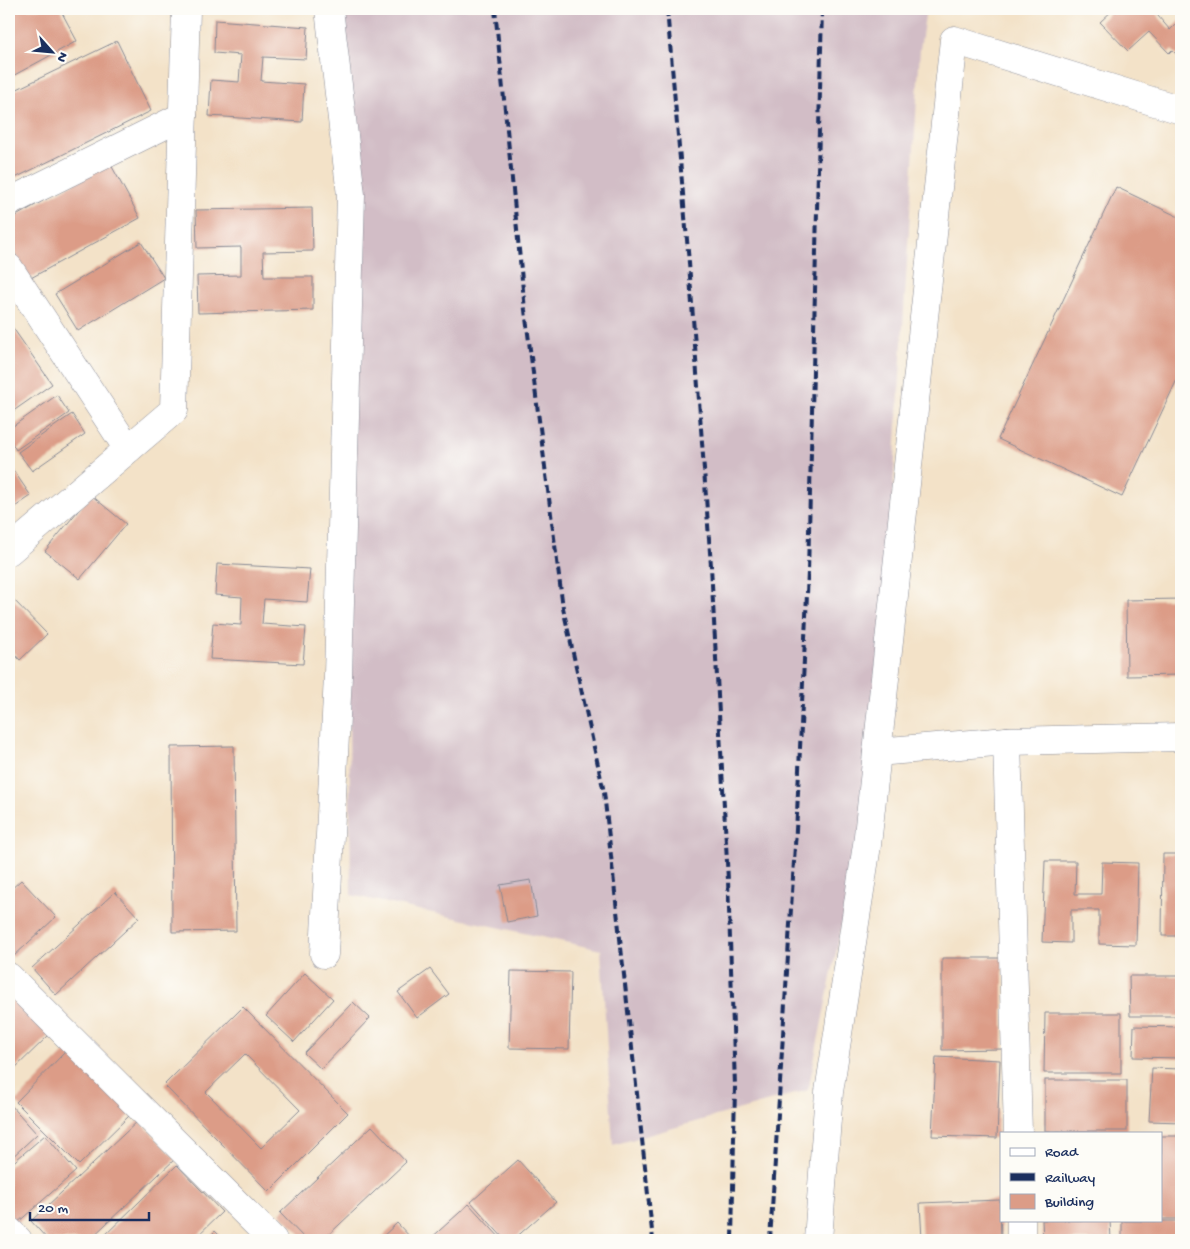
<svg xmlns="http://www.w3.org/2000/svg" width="1190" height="1249" viewBox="0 0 1190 1249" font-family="'Gochi Hand',sans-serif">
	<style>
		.industrial { fill: #d2bdc6 }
		.building { fill: #dc9c87; fill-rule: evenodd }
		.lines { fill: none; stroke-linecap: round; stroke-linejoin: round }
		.street-casing { stroke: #878893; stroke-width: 29 }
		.street { stroke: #fff; stroke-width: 28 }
		.rail { stroke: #1b2f5e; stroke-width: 4; stroke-dasharray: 8 4; stroke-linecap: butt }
	</style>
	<rect width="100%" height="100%" fill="#fdfcf7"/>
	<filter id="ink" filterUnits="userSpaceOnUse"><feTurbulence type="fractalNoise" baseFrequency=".02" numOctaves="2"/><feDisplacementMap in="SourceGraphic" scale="10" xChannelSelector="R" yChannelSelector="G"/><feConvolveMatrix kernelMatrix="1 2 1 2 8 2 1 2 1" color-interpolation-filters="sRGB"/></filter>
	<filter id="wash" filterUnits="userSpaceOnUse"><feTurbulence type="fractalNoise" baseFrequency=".0096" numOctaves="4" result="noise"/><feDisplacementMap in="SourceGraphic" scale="20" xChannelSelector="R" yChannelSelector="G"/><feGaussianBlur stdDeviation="1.12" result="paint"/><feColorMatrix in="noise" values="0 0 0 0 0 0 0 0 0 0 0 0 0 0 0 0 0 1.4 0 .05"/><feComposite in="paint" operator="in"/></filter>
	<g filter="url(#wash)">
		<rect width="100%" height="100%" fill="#f3e2c8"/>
		<path class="industrial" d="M 341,9 L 926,9 L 920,49 L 877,752 L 808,1090 L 613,1145 L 601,950 L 351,895 Z"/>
		<g id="blocks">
			<g class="building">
				<path d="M 17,9 L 60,9 L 77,41 L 9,78 L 9,13 Z"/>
				<path d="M 1114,9 L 1152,9 L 1170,30 L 1181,19 L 1181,59 L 1172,50 L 1169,53 L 1149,32 L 1128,51 L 1100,22 Z"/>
				<path d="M 215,20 L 308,27 L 306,59 L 263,57 L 261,81 L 304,84 L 302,122 L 209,116 L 211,80 L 239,82 L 241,55 L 214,53 Z"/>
				<path d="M 117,41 L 151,111 L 9,181 L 9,93 Z"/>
				<path d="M 110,163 L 140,218 L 29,279 L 9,243 L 9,220 Z"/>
				<path d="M 1116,187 L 1181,218 L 1181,371 L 1122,497 L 998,439 Z"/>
				<path d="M 312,208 L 313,251 L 263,252 L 264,277 L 313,277 L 313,310 L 198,313 L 197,276 L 241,275 L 241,247 L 197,248 L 196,210 Z"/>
				<path d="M 141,242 L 164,278 L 78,331 L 55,294 Z"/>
				<path d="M 13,328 L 52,384 L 9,414 L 9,331 Z"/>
				<path d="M 57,395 L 69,413 L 16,450 L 9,438 L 9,429 Z"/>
				<path d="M 72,414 L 85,434 L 32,471 L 18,452 Z"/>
				<path d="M 9,464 L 31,496 L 9,511 Z"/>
				<path d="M 91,495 L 126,524 L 80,579 L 45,551 Z"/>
				<path d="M 217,564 L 310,569 L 307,602 L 264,599 L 262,624 L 306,627 L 303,664 L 210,659 L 213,623 L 241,625 L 242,597 L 215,595 Z"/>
				<path d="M 10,596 L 47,634 L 20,660 L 9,648 L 9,597 Z"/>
				<path d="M 1181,599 L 1181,675 L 1127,676 L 1126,600 Z"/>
				<path d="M 234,746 L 236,931 L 172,932 L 171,747 Z"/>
				<path d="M 1163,854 L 1181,854 L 1181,936 L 1162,936 Z"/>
				<path d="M 1045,861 L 1076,861 L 1075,894 L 1101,894 L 1102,862 L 1138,863 L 1136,945 L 1099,944 L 1099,910 L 1071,910 L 1071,943 L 1042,942 Z"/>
				<path d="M 21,880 L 56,917 L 13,957 L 9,952 L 9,891 Z"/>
				<path d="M 531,880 L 537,916 L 507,922 L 500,885 Z"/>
				<path d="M 115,892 L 139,918 L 56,995 L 32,968 Z"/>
				<path d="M 942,958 L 1003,958 L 1003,1049 L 942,1050 Z"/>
				<path d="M 430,969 L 449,994 L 417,1018 L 398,992 Z"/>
				<path d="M 511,971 L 571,972 L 569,1049 L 509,1048 Z"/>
				<path d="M 305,973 L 333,999 L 294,1042 L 266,1016 Z"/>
				<path d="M 1129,976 L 1181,976 L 1181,1016 L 1130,1016 Z"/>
				<path d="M 16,999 L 50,1034 L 9,1074 L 9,1005 Z"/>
				<path d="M 353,1002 L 370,1018 L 321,1069 L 304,1053 Z"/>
				<path d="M 243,1007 L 348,1113 L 269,1192 L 164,1085 ZM 245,1054 L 300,1110 L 261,1148 L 206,1092 Z"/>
				<path d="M 1045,1013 L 1121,1013 L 1121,1073 L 1044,1073 Z"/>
				<path d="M 1134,1026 L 1181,1027 L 1181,1058 L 1133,1057 Z"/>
				<path d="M 68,1049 L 132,1113 L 79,1165 L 16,1102 Z"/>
				<path d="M 936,1057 L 1000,1060 L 997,1138 L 932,1136 Z"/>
				<path d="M 1152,1068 L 1181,1069 L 1181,1122 L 1149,1121 Z"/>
				<rect x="1045" y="1080" width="82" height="51"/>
				<path d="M 9,1103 L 37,1134 L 9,1160 Z"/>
				<path d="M 139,1120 L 175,1159 L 89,1240 L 48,1240 L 31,1221 Z"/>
				<path d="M 372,1126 L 406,1162 L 323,1240 L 306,1240 L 280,1213 Z"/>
				<path d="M 45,1135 L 76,1171 L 16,1224 L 9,1215 L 9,1166 Z"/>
				<rect x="1161" y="1136" width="20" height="83"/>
				<path d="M 518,1160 L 556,1202 L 513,1240 L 505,1240 L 471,1202 Z"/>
				<path d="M 177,1165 L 222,1212 L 193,1240 L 100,1240 Z"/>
				<path d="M 1000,1200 L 1001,1240 L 922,1240 L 920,1203 Z"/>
				<path d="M 469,1204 L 502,1240 L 429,1240 Z"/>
				<path d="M 1042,1220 L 1110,1220 L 1111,1240 L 1043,1240 Z"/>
				<rect x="1122" y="1221" width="59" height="19"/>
				<path d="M 397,1223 L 413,1240 L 379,1240 Z"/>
				<path d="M 215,1231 L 224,1240 L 206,1240 Z"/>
			</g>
		</g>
	</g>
	<g filter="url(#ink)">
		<use href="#blocks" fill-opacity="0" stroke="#878893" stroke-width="1"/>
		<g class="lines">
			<g class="street-casing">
				<g id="street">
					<path d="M 9,202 L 183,116"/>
					<path d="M 9,268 L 128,449"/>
					<path d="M 9,551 L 174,410 L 186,9"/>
					<path d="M 1007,741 L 1018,1133"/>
					<path d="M 877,752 L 1007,741 L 1181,737"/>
					<path d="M 324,954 L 338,676 L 351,195 L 329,9"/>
					<path d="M 9,977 L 273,1240"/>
					<path d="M 1021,1220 L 1021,1240"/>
					<path d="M 9,1231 L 18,1240"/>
					<path d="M 818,1240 L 829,1092 L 867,845 L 954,40 L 1181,110"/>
				</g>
			</g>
			<use href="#street" class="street"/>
			<g class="rail">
				<path d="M 495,9 L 525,310 L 563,608 L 604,792 L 653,1240"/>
				<path d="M 667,9 L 689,263 L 711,566 L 728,880 L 735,1086 L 732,1240"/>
				<path d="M 770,1240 L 797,814 L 808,572 L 822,9"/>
			</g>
		</g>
	</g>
	<rect width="1190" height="1249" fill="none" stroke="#fdfcf7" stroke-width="30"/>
	<rect x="1000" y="1132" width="162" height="90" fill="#fdfcf7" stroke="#a3aaba"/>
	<rect x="1010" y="1148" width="25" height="8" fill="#ffffff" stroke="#a3aaba"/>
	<text x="1045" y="1156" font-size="15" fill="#1b2f5e">Road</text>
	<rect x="1010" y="1173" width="25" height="8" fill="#1b2f5e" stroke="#a3aaba"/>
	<text x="1045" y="1182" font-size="15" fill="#1b2f5e">Railway</text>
	<rect x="1010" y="1194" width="25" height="15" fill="#dc9c87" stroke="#a3aaba"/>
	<text x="1045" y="1206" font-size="15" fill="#1b2f5e">Building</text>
	<g transform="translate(52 52) rotate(117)" stroke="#fdfcf7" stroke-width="4" paint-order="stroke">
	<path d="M0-4L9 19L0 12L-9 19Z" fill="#1b2f5e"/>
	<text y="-8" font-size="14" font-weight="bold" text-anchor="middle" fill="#1b2f5e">N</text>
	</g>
	<path d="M30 1212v8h119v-8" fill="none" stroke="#1b2f5e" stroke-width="2.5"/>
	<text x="38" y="1212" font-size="15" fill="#1b2f5e" stroke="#fdfcf7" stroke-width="4" paint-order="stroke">20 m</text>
</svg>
